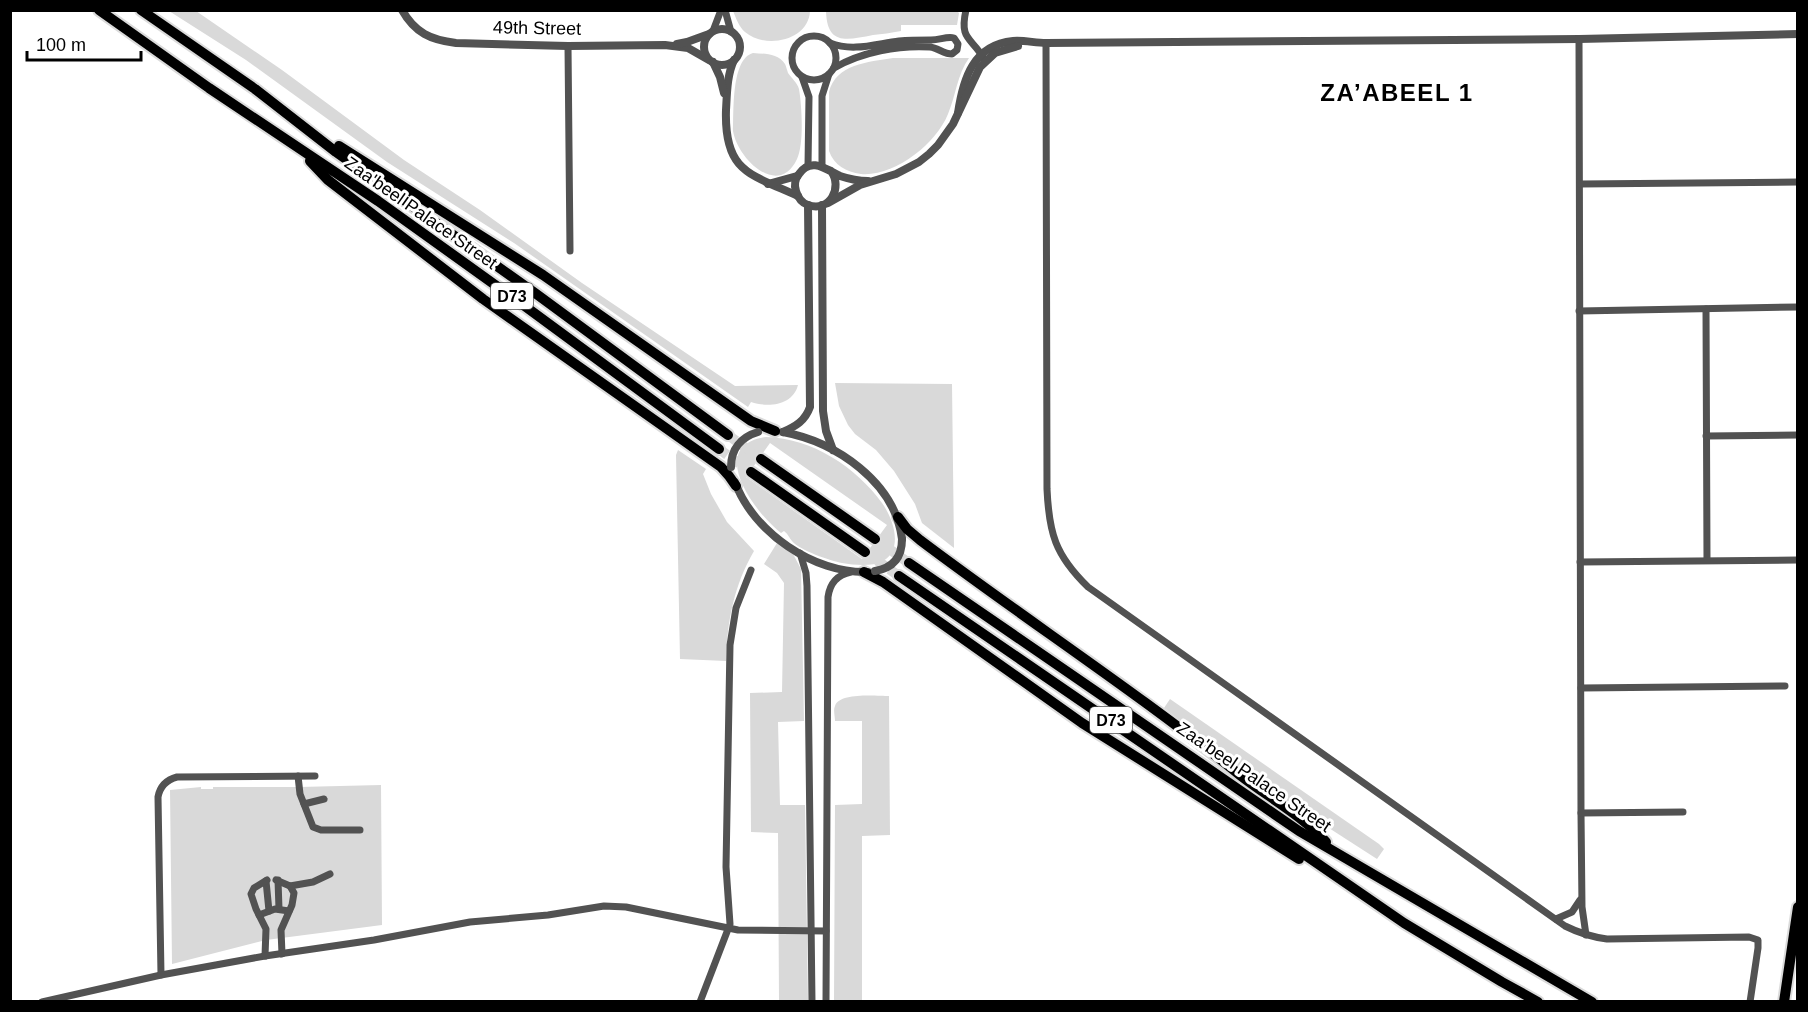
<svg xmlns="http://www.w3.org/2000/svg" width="1808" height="1012" viewBox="0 0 1808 1012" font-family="Arial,sans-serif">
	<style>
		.green { fill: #d9d9d9; fill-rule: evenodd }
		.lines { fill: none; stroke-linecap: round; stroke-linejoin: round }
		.primary-tunnel { stroke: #d9d9d9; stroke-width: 10; stroke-dasharray: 10 5; stroke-linecap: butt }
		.primary-casing { stroke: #dbdbdb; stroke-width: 14 }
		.minor { stroke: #525252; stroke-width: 7 }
		.tertiary { stroke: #525252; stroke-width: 8 }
		.primary { stroke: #000; stroke-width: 10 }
		.tertiary-bridge { stroke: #525252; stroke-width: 8 }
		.labels { text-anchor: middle; stroke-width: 6; stroke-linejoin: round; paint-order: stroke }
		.shield { fill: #fff; stroke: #4c4c4c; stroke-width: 1.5 }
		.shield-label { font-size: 16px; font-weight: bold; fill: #000 }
		.street-label { font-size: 18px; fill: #000; stroke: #fff }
		.district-label { font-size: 24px; font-weight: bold; letter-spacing: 1.5px; fill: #000; stroke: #fff }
	</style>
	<rect width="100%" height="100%" fill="#fff"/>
	<g class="green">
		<path d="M 739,10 L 956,10 L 959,13 L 957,25 L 901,25 L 901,31 C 891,33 882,34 873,35 C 847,40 827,46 826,11 L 810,11 C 809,40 766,50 745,32 C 739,27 736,18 733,11 Z"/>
		<path d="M 169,11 L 196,11 L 282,70 L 404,160 L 480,210 L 582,283 L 735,386 L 798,385 C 793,405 769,408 751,402 L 748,407 L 514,243 L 387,162 L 246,60 Z"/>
		<path d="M 753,53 C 764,54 778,53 785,64 C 786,66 787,70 788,73 C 792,79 797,82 799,89 C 802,107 804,144 797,159 C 779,198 738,160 733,131 C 734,112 731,59 753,53 Z"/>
		<path d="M 893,58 L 969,58 C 957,75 956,95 948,114 C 936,144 894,177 861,174 C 846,172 834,165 829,151 L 829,92 C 836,64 868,62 893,58 Z"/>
		<path d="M 835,383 L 952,384 L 954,548 L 922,523 L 915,504 L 894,471 L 876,450 L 855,434 L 848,425 L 839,406 Z"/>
		<path d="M 766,437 C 812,438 856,467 882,503 C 893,518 904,549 883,561 C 871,567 855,565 842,563 C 831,561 799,550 792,541 C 789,538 789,535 784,531 L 781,533 C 755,513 705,446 766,437 ZM 770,443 L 887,525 L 862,559 L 746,477 Z"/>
		<path d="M 678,450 L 706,469 L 703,474 L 711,494 L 727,522 L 754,551 C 734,585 727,622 726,661 L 680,659 L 676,455 Z"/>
		<path d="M 777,543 L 792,552 L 801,569 L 804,721 L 778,722 L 780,805 L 805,805 L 808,1001 L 779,1001 L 778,833 L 751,832 L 750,693 L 782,692 L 784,583 L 777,573 L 764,564 Z"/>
		<path d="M 889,696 L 890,835 L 862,836 L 862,1001 L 834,1001 L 835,805 L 862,804 L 862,721 L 835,721 C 835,716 833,710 835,706 C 839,692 877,696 889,696 Z"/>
		<path d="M 1170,699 L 1379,844 L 1384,849 L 1377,859 L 1273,792 L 1164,708 Z"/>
		<path d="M 381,785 L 382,925 L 266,940 L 172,964 L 170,790 L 201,787 L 201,789 L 213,789 L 213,787 L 299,787 Z"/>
	</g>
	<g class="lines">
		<g class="primary-tunnel">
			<path d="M 728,435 L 761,459"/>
			<path d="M 719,449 L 751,472"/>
			<path d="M 875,539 L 909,563"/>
			<path d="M 865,552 L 899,576"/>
		</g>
		<g class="primary-casing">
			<g id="primary">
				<path d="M 99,10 L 209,88 L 378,201 L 526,307 L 719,449"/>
				<path d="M 141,10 L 255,89 L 336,152 L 535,293 L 728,435"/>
				<path d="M 339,146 L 543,275 L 751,421 L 775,431"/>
				<path d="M 310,161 L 328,180 L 483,299 L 721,467 L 729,476 L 736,486"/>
				<path d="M 761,459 L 875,539"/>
				<path d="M 751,472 L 865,552"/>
				<path d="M 898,517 L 907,529 L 920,540 C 1026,620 1137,692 1240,775 C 1268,797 1302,815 1326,842"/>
				<path d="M 909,563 L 1299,831 L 1592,1002"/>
				<path d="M 864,572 L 883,582 L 1082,723 L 1299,859"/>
				<path d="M 899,576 L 1404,923 L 1502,982 L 1538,1002"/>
				<path d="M 1784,1002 L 1798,907"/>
			</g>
		</g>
		<g class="minor">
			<path d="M 725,10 L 731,32"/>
			<path d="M 966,10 C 959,41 972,37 984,59"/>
			<path d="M 713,31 L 721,10"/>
			<circle cx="814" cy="58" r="22"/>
			<path d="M 1579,39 L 1581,813 L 1582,907 L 1586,935"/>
			<path d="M 830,43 C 853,52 875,44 899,41 C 910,40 920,40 931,40 C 940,40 947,36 954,38 L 958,44 L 957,50 L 952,54 C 944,54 938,48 930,47 C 899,45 861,52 834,68"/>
			<path d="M 1046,43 L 1047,489 C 1049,533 1055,555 1088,587 L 1565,926 C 1579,933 1592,937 1607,939 L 1749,937 L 1758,940 L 1758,948 L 1750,1002"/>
			<path d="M 568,46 L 570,251"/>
			<path d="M 802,77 L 809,97 L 808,166"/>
			<path d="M 822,166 L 822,96 L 829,74"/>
			<path d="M 1580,184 L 1798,182"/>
			<path d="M 1706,309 L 1707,560"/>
			<path d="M 1579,311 L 1798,307"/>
			<path d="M 1706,436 L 1798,435"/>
			<path d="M 800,553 L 806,573 L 807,586 L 812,1002"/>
			<path d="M 1580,562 L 1798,560"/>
			<path d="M 1581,688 L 1785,686"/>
			<path d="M 298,776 L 300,794 L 313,827 L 321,830 L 360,830"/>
			<path d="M 304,804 L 324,799"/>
			<path d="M 1581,813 L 1683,812"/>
			<path d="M 276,880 L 290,886 L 294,893 L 292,905 L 281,930 L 282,954"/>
			<path d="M 278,880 L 279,909"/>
			<path d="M 266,881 L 269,911"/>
			<path d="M 290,886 L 313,882 L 330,874"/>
			<path d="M 259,915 L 275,909 L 289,911"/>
			<path d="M 1556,919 L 1572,912 L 1580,900"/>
			<path d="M 265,956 L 266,929 L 256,909 L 251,894 L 254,888 L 267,880"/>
			<path d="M 161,975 L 158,797 C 160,786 166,780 177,777 L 315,776"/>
			<path d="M 42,1002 L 161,975 L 265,956 L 374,940 L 470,922 L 548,915 L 604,906 L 626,907 L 738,930 L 826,931"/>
			<path d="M 700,1002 L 730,924 L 726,867 L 730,645 L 736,608 L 751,570"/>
			<path d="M 826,1002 L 828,597 C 830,583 837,575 851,572"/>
		</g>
		<g class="tertiary">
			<path d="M 402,10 C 415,33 431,40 456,43 L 568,46 L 665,45 L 688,48 L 709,60"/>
			<circle cx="722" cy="47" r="18"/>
			<path d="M 677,44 L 687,42 L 709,34"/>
			<path d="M 734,60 C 727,75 727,93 726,110 C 724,172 750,174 798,196"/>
			<path d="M 713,62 L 720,77 L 724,93"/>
			<path d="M 958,113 C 963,79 973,45 1013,41 C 1024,40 1035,43 1046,43 L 1579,39 L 1798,34"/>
			<path d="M 831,171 C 843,187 830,213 808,205 C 802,203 798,198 796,191 C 794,185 795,179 799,174 C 811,156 827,170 840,176 C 849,179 859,181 868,181"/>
			<path d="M 768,184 L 797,176"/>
			<path d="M 828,203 L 860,185 L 896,174 L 919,162 L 929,154 L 938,145 L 953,124 L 980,67 L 995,53 L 1018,46"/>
			<path d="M 822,205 L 823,411 L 826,431 L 833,450"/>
			<path d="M 783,432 C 796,426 805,421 810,407 L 808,205"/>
			<path d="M 783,432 C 836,442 895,482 902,539"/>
			<path d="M 735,482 C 753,532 814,574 868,572"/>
		</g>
		<use href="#primary" class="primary"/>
		<g class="tertiary-bridge">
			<path d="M 731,467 C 731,449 741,437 758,432"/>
			<path d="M 875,571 C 893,568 902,557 902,539"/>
		</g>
	</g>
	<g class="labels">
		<g class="shield">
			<rect x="491" y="283" width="42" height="26" rx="4.5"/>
			<rect x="1090" y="707" width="42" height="26" rx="4.5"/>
		</g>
		<g class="shield-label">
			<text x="512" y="302">D73</text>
			<text x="1111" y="726">D73</text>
		</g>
		<g class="street-label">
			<text transform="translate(537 28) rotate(1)" y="6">49th Street</text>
			<text transform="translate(421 213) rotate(35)" y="6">Zaa'beel Palace Street</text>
			<text transform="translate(1254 777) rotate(34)" y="6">Zaa'beel Palace Street</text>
		</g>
		<g class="district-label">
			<text x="1397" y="101">ZA’ABEEL 1</text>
		</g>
	</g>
	<rect width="1808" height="1012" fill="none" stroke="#000000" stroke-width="24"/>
	<path d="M27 51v9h114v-9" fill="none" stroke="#000000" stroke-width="3"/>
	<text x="36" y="51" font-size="18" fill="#000000" stroke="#ffffff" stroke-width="4.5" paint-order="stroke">100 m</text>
</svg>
